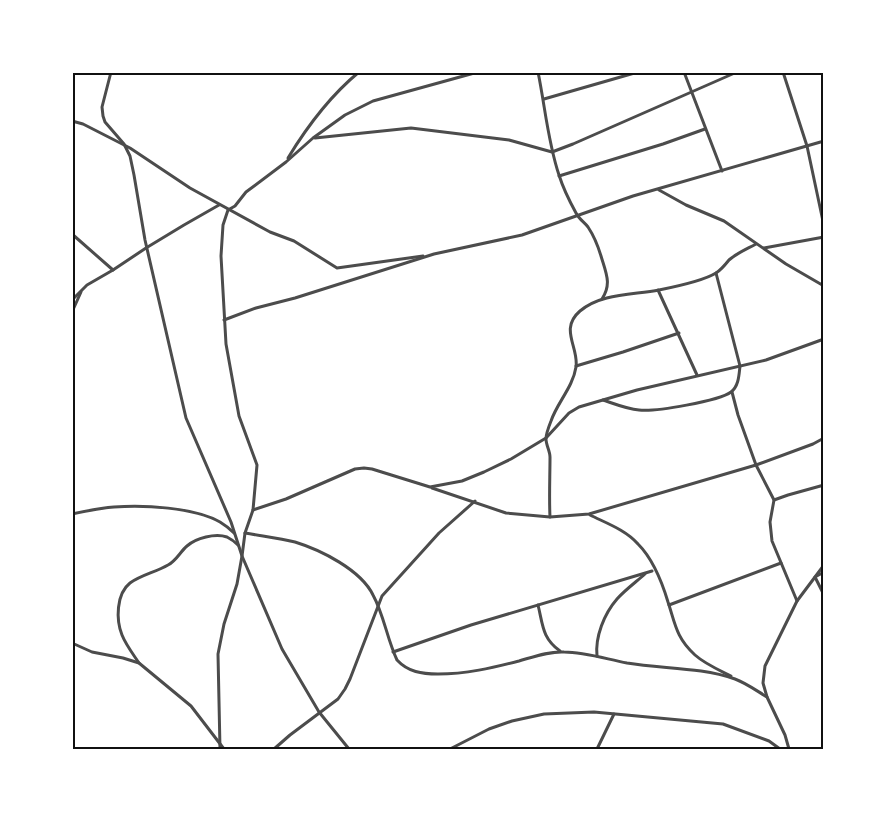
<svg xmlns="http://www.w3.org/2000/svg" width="896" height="821" viewBox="0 0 896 821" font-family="Overpass,sans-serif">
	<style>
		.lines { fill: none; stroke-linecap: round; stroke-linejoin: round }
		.minor { stroke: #4c4c4c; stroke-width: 3 }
		.neatline { fill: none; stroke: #111; stroke-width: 2 }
	</style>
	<rect width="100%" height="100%" fill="#fff"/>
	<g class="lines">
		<g class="minor">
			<path d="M 111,72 L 102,107 L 103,116 L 105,122 L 124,144 L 130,156 L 134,175 L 145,240 L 186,418 L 231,522 L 242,556 L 237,584 L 224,624 L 218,654 L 220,749"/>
			<path d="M 538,72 C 545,106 548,143 559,175 C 563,188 570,202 576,213 C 579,219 584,222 588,227 C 594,236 598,246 601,256 C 606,273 612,284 602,299"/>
			<path d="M 684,72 L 722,171"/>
			<path d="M 783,72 L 807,146 L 824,226"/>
			<path d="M 544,99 L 638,72"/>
			<path d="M 72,121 L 83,124 L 130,148 L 190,188 L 270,232 L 294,241 L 337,268 L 423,256"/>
			<path d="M 315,138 L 411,128 L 509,140 L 552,152 L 573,144 L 737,72"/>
			<path d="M 288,158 C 308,125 330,96 359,72"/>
			<path d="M 559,176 L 663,144 L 705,129"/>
			<path d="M 659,190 L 686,205 L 724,221 L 786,264 L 824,286"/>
			<path d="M 72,234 L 113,270"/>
			<path d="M 764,248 L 824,237"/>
			<path d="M 658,290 L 697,375"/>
			<path d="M 72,300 L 87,285 L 113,270 L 146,248 L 184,225 L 219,205"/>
			<path d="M 72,312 L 81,292"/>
			<path d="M 224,320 L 256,308 L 295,298 L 434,254 L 522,235 L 633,196 L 824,141"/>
			<path d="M 576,366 L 623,352 L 679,333"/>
			<path d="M 732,392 L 738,415 L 756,465 L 774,500 L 770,522 L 772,541 L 797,601"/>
			<path d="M 603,400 C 615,404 627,409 639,410 C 655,412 719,401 731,392 C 739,386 739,374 740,366 L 716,273"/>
			<path d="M 432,488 L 506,513 L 550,517 L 589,514 L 756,465 L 813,444 L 824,438"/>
			<path d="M 774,500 L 788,495 L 824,485"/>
			<path d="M 253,510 L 286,499 L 355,469 L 364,468 L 372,469 L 430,487 L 462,481 L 484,472 L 511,459 L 546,438 L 569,413 L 579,407 L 637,390 L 766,360 L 824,339"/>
			<path d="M 72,514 C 86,511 100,508 114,507 C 144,505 193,507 220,522 C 225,525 230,529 234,533"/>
			<path d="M 590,515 C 606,523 626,530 638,544 C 653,559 662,582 668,602 C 675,623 676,638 695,655 C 705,664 719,670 731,676"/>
			<path d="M 550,517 C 549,497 550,477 550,457 C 550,451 546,445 546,439 C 546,434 549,426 551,421 C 557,403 573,387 576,367 C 579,347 559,329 580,311 C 601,293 633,295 659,290 C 674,287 703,281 716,273 C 721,270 725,265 729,260 C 737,253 747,249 756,244"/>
			<path d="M 245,533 C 261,536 279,538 295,542 C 321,550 361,570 373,595 C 384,615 387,639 397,660 C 408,672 422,674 438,674 C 466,674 492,668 519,661 C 533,657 549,651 564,652 C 585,652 606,659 627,663 C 663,669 700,667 735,679 C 746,683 757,691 767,697"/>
			<path d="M 824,565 L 815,577 L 824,595"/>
			<path d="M 538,605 C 543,625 542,638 560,651"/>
			<path d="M 669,605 L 781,563"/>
			<path d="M 72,643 L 92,652 L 123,658 L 139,663 L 191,706 L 224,749"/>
			<path d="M 393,652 L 471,625 L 652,571"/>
			<path d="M 597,656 C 595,637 604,614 617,599 C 625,590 636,582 645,574"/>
			<path d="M 139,663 C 133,654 126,645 122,635 C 116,620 116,594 130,583 C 141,575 156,572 168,565 C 176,561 180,552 187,546 C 196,538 215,533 227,537 C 231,539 235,542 238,545"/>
			<path d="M 274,749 L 290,735 L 338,699 L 345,689 L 350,679 L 382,596 L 439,533 L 475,501"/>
			<path d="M 349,749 L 319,712 L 282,649 L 242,556 L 245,533 L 253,510 L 257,465 L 239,416 L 226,344 L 221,256 L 223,225 L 228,210 L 235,206 L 246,192 L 286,162 L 313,138 L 345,115 L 373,101 L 478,72"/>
			<path d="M 450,749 L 489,729 L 512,721 L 544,714 L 594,712 L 723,724 L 769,741 L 780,749"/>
			<path d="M 597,749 L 614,714"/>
			<path d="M 789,749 L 785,735 L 767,697 L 763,683 L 765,666 L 797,601 L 815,577 L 824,572"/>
		</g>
	</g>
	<rect width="896" height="821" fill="none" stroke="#ffffff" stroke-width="147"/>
	<rect x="74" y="74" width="748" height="674" class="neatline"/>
</svg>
